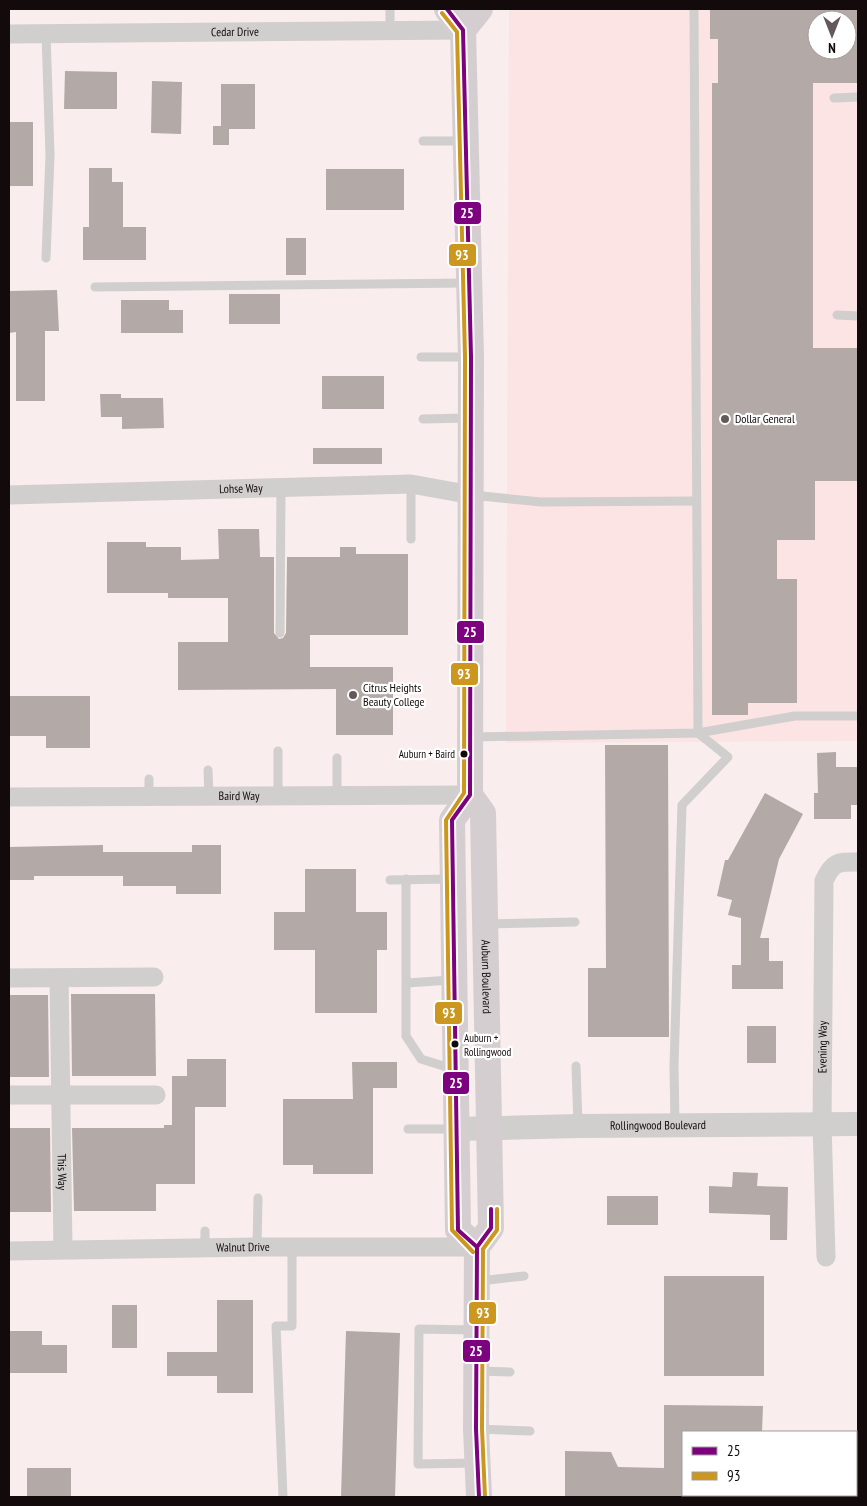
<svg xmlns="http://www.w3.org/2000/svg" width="867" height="1506" viewBox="0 0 867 1506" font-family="'PT Sans Narrow',sans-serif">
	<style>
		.built { fill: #fce3e4; fill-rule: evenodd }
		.building { fill: #b3a9a7; fill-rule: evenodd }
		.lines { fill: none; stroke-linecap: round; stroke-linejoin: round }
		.service { stroke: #d1cece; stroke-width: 9 }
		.minor { stroke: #d1cece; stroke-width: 19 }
		.tertiary { stroke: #d1cece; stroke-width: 24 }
		.secondary { stroke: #d5ced0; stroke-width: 26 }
		.bus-1-casing { stroke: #fff; stroke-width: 8 }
		.bus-2-casing { stroke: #fff; stroke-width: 8 }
		.bus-1 { stroke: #7c027e; stroke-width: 4 }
		.bus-2 { stroke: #cb971e; stroke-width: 4 }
		.poi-dot { fill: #64595a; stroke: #fff; stroke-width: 2 }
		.bus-dot { fill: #130a0b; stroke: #fff; stroke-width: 2 }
		.labels { text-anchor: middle; stroke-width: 4.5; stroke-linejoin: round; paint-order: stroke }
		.bus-label { font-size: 11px; fill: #130a0b; stroke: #fff; text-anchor: end }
		.street-label { font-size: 12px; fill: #130a0b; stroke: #fff }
		.poi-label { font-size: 12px; fill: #130a0b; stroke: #fff; text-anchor: start }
		.line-badge { stroke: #fff; stroke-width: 2 }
		.badge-label { font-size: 14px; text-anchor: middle; font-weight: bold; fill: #fff }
	</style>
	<rect width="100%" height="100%" fill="#f9eded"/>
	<path class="built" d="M 509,9 L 858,9 L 858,741 L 506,743 ZM 817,20 L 847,20 L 847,50 L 817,50 Z"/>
	<g class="building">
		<path d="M 710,9 L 858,9 L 858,83 L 813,83 L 813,348 L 858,348 L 858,481 L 815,481 L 815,540 L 777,540 L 777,579 L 797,579 L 797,703 L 748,703 L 748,715 L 712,715 L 712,83 L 718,83 L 718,39 L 710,39 ZM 817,20 L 847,20 L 847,50 L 817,50 Z"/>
		<path d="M 65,71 L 117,72 L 117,109 L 64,109 Z"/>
		<path d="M 152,81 L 182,82 L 181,134 L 151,133 Z"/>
		<path d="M 221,84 L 255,84 L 255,129 L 229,129 L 229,145 L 213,145 L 213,126 L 221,126 Z"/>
		<rect x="9" y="122" width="24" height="64"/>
		<path d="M 89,168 L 112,168 L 112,182 L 123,182 L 123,227 L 146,227 L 146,260 L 83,260 L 83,227 L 89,227 Z"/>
		<rect x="326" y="169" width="78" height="41"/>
		<rect x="286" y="238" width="20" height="37"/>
		<path d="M 57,290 L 59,331 L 45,331 L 45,401 L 16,401 L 16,332 L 9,333 L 9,291 Z"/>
		<rect x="229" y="294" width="51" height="30"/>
		<path d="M 121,300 L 169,300 L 169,310 L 183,310 L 183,333 L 121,333 Z"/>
		<rect x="322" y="376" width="62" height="33"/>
		<path d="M 100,394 L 121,394 L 121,398 L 163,398 L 164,428 L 122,429 L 122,417 L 101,417 Z"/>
		<rect x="313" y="448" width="69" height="16"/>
		<path d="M 218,529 L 259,529 L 260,557 L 274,557 L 274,633 L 279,639 L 283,638 L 286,633 L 287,557 L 340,557 L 340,547 L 356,547 L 356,554 L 408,554 L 408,635 L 310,635 L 310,667 L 393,667 L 393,735 L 336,735 L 336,689 L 178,690 L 178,642 L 228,642 L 228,598 L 168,598 L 168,593 L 107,593 L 107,542 L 146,542 L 146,547 L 181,547 L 181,560 L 219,559 Z"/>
		<path d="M 9,696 L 90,696 L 90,748 L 46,748 L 46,736 L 9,736 Z"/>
		<path d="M 605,745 L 668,745 L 669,1037 L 588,1037 L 588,968 L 606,968 Z"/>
		<path d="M 836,752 L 836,767 L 857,767 L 858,805 L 851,805 L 851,819 L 814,819 L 814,793 L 818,793 L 817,753 Z"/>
		<path d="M 765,793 L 803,814 L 779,859 L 760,938 L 769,938 L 769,961 L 783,961 L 783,989 L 732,989 L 732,965 L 741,965 L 741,918 L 728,915 L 732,900 L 717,896 L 725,860 L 728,860 Z"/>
		<path d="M 103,845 L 103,852 L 192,852 L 192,845 L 221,845 L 221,894 L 176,894 L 176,886 L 123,886 L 123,876 L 34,876 L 34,880 L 9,880 L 9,847 Z"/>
		<path d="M 305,869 L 356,869 L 356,912 L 387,912 L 387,950 L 377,950 L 377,1013 L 315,1013 L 315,950 L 274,950 L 274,912 L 305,912 Z"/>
		<path d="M 71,994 L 155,994 L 156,1076 L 72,1076 Z"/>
		<path d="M 9,995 L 48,995 L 49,1077 L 9,1077 Z"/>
		<rect x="747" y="1026" width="29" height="37"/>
		<path d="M 187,1059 L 226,1059 L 226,1107 L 195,1107 L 195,1184 L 156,1184 L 156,1211 L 74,1211 L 72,1128 L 164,1128 L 164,1125 L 172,1125 L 172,1076 L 187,1076 Z"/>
		<path d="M 352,1062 L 397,1062 L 397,1088 L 373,1088 L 373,1174 L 313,1174 L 313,1165 L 283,1165 L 283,1099 L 353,1099 Z"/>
		<path d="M 9,1128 L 50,1128 L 51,1212 L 9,1212 Z"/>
		<path d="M 733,1172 L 758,1173 L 757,1186 L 788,1187 L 787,1240 L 770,1240 L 770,1215 L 709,1213 L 709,1186 L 732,1187 Z"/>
		<rect x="607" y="1196" width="51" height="29"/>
		<rect x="664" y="1276" width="100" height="100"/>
		<path d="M 217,1300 L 253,1300 L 253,1393 L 217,1393 L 217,1376 L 167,1376 L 167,1352 L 217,1352 Z"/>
		<rect x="112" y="1305" width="25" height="43"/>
		<path d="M 9,1331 L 42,1331 L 42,1345 L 67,1345 L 67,1373 L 9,1373 Z"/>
		<path d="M 346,1331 L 400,1333 L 395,1497 L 341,1497 Z"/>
		<path d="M 664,1405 L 763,1406 L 762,1432 L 683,1432 L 683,1497 L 565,1497 L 565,1451 L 611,1452 L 618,1467 L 664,1468 Z"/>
		<rect x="27" y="1468" width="44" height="29"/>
	</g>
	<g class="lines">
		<g class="service">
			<path d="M 390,9 L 390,29"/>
			<path d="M 834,98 L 858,97"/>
			<path d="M 423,141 L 463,141"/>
			<path d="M 46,258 L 50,155 L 46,34"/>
			<path d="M 95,287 L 467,283"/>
			<path d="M 837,315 L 858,316"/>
			<path d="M 421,357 L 468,357"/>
			<path d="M 423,419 L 468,418"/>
			<path d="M 411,484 L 411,539"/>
			<path d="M 472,495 L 541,502 L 696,501"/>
			<path d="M 280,633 L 281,487"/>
			<path d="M 473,737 L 698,733 L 694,9"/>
			<path d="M 278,751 L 278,797"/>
			<path d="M 337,758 L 337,795"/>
			<path d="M 208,770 L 209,797"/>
			<path d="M 149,779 L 149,797"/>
			<path d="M 406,879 L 406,1036 L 421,1059 L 453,1069"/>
			<path d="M 390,880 L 451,879"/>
			<path d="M 488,924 L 575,922"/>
			<path d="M 407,983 L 451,980"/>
			<path d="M 576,1066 L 578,1125"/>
			<path d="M 675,1125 L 674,1066 L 682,805 L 728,757 L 698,733 L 795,716 L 858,716"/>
			<path d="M 408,1129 L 455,1129"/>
			<path d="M 205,1231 L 205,1247"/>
			<path d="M 257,1247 L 258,1198"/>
			<path d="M 479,1281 L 524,1276"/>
			<path d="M 474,1330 L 419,1329 L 418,1464 L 475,1463"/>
			<path d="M 478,1371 L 510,1372"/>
			<path d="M 478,1429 L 530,1431"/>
			<path d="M 283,1497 L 276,1326 L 292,1326 L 292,1247"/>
		</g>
		<g class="minor">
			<path id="s1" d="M 9,34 L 463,30"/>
			<path id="s2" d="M 9,495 L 411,484 L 472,495"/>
			<path id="s3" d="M 9,797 L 470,795"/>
			<path d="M 9,978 L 154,977"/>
			<path id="s4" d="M 59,978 L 63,1249"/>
			<path d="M 9,1095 L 156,1095"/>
			<path id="s5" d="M 9,1251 L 257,1247 L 477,1247"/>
			<path id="s6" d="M 826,1257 L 822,1124 L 824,881 C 833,861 838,862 858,862"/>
		</g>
		<path class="tertiary" id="s7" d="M 457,1129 L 578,1126 L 858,1124"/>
		<g class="secondary">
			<path d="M 447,9 L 463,30 L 471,357 L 470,795 L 452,820 L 458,1230 L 477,1247"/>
			<path d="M 463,30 L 480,9"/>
			<path id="s8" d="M 470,795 L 483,813 L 491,1228 L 477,1247 L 476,1429 L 479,1497"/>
		</g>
		<g class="bus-1-casing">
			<g id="bus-1">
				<path d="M 447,9 L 463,30 L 471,357 L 470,795 L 452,820 L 458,1230 L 477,1247"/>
				<path d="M 479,1497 L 476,1429 L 477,1247 L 491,1228 L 491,1209"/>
			</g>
		</g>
		<g class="bus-2-casing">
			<g id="bus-2">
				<path d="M 442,13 L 457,32 L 465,357 L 464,793 L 446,820 L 452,1230 L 473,1252"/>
				<path d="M 485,1497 L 482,1429 L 483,1249 L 497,1230 L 497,1209"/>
			</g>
		</g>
		<use href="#bus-1" class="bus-1"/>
		<use href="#bus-2" class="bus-2"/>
	</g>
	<g class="poi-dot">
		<circle cx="725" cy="419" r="5"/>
		<circle cx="353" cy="695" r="5"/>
	</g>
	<g class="bus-dot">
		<circle cx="464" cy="754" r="4.5"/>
		<circle cx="455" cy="1044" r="4.5"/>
	</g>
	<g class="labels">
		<g class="bus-label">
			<text x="455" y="758">Auburn + Baird</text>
			<text x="464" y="1042" text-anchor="start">Auburn +<tspan x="464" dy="14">Rollingwood</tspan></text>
		</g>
		<g class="street-label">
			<text dy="4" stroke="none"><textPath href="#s1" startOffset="226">Cedar Drive</textPath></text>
			<text dy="4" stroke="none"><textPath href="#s2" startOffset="232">Lohse Way</textPath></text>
			<text dy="4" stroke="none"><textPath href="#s3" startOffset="230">Baird Way</textPath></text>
			<text dy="4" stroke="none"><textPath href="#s8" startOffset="186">Auburn Boulevard</textPath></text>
			<text dy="4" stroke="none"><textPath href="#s6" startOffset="210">Evening Way</textPath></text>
			<text dy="4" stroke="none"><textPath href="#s7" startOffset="201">Rollingwood Boulevard</textPath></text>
			<text dy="4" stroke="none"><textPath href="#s4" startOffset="194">This Way</textPath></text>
			<text dy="4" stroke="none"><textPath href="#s5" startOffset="234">Walnut Drive</textPath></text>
		</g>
		<g class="poi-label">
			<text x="735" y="423">Dollar General</text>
			<text x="363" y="692">Citrus Heights<tspan x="363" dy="14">Beauty College</tspan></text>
		</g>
	</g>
	<g class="line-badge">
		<rect x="453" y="201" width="29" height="24" rx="5" fill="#7c027e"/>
		<rect x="448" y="243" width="29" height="24" rx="5" fill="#cb971e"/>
		<rect x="456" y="620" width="29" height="24" rx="5" fill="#7c027e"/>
		<rect x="450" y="662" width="29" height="24" rx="5" fill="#cb971e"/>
		<rect x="434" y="1001" width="29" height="24" rx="5" fill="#cb971e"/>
		<rect x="442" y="1071" width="28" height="24" rx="5" fill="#7c027e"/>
		<rect x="468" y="1301" width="29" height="24" rx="5" fill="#cb971e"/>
		<rect x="462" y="1339" width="29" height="24" rx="5" fill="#7c027e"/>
	</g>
	<g class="badge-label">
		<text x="467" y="218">25</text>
		<text x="462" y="260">93</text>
		<text x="470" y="637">25</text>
		<text x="464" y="679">93</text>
		<text x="449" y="1018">93</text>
		<text x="456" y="1088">25</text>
		<text x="483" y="1318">93</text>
		<text x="476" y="1356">25</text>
	</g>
	<rect width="867" height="1506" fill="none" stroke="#130a0b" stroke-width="20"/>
	<rect x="682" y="1431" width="175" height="65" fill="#ffffff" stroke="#a19d9d"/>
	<rect x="692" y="1447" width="25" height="8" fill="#7c027e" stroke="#a19d9d"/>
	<text x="727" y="1456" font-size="15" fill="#130a0b">25</text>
	<rect x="692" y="1472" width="25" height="8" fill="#cb971e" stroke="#a19d9d"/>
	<text x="727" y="1481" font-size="15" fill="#130a0b">93</text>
	<g transform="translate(832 35) rotate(180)"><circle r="24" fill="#ffffff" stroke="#a19d9d"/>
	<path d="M0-4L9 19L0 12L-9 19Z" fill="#64595a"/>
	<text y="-8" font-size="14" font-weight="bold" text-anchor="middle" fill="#130a0b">N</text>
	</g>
</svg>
